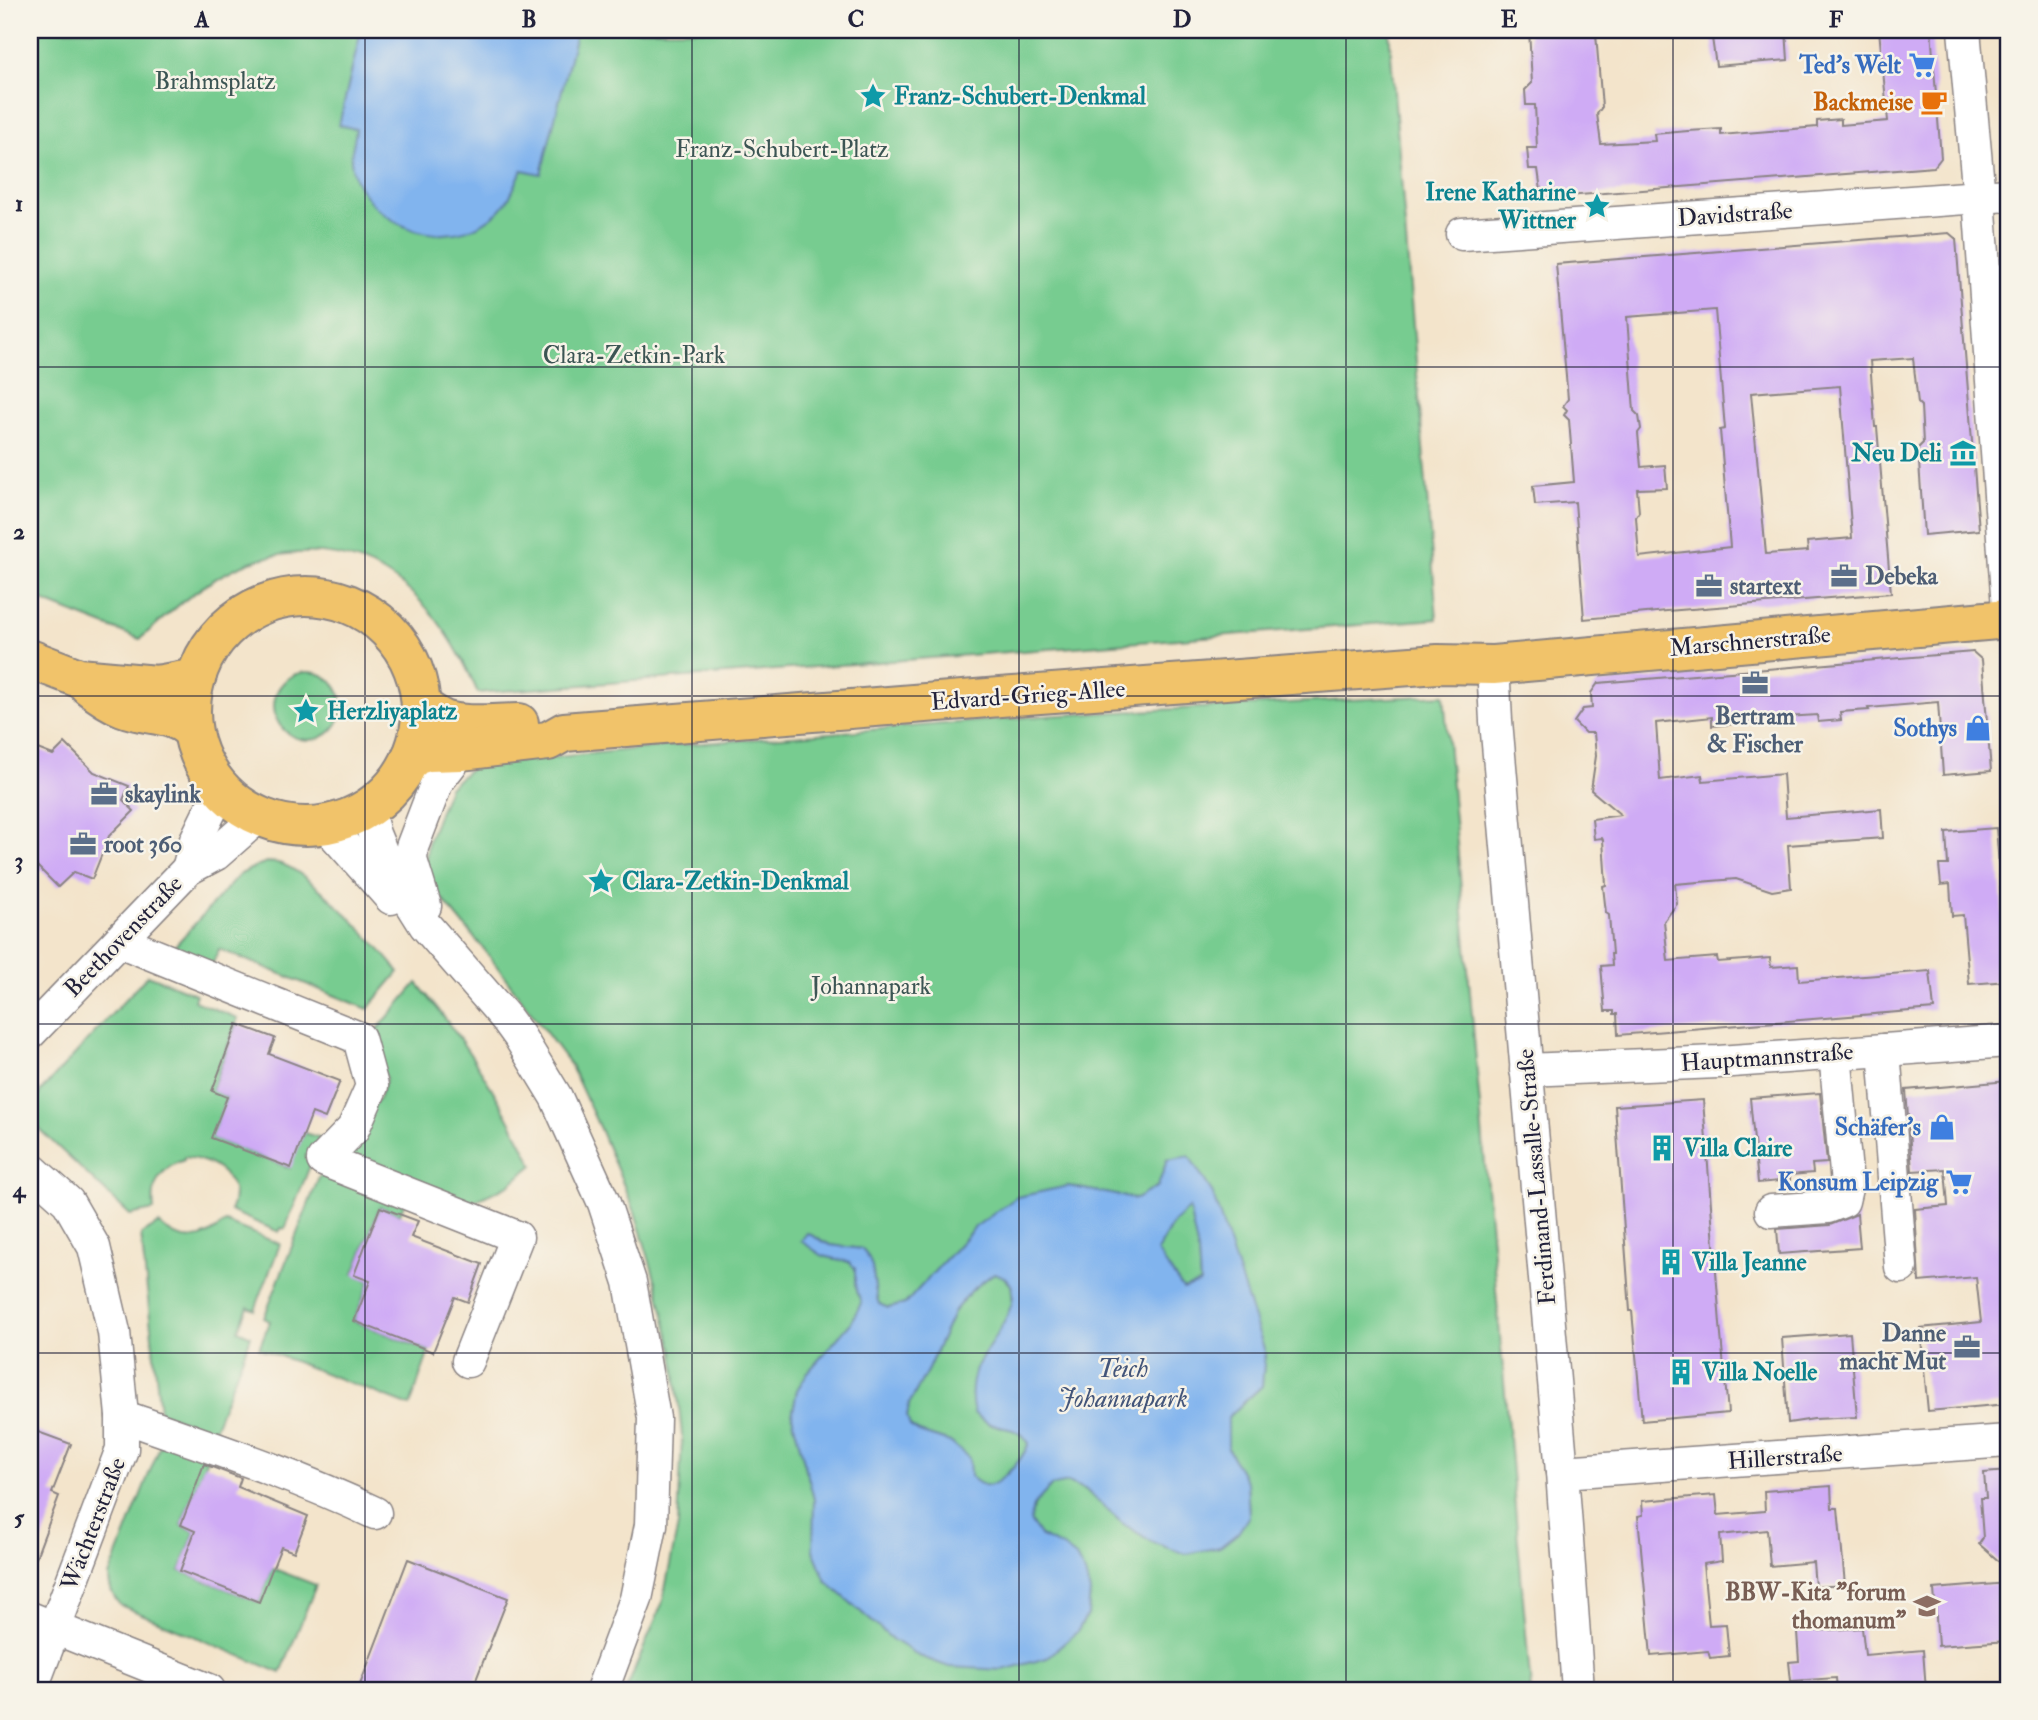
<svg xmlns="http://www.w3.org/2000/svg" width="2038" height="1720" viewBox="0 0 2038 1720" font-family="'IM FELL Double Pica',serif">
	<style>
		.green { fill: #77cc90; stroke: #4c7766; stroke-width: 2; fill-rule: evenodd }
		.water { fill: #81b4ee; stroke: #526b94; stroke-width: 2; fill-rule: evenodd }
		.building { fill: #cfabf5; fill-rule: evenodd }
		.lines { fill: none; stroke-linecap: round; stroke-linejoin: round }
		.minor-casing { stroke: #8a8383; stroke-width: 35 }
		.major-casing { stroke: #8a8383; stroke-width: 42 }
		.minor { stroke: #fff; stroke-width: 32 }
		.major { stroke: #f1c36a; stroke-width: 38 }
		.grid { fill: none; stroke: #22223b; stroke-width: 2; stroke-opacity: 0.55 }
		.labels { text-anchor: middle; stroke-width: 5; stroke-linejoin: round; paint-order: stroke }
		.shop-label { font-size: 24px; font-weight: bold; fill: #366cbe; stroke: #f7f3e8; text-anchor: end }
		.park-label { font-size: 24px; fill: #3c5554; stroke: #f7f3e8 }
		.culture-label { font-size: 24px; font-weight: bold; fill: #0d838f; stroke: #f7f3e8; text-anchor: start }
		.food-label { font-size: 24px; font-weight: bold; fill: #c56008; stroke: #f7f3e8; text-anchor: end }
		.street-label { font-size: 24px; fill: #22223b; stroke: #f7f3e8 }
		.service-label { font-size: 24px; font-weight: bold; fill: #4e5e75; stroke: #f7f3e8; text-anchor: start }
		.education-label { font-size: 24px; font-weight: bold; fill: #785e54; stroke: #f7f3e8; text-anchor: end }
		.water-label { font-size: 26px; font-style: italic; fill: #43557a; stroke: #f7f3e8 }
		.neatline { fill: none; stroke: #22223b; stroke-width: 2.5 }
		.grid-label { font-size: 23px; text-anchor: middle; font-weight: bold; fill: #22223b }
	</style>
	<rect width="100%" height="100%" fill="#f7f3e8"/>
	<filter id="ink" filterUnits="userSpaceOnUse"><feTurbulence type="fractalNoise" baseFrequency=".0143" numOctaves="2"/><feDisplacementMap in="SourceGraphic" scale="14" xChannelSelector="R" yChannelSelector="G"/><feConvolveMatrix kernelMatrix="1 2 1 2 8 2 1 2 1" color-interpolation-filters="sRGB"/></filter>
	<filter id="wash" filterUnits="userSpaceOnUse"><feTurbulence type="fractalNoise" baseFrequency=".00686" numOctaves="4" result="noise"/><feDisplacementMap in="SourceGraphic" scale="28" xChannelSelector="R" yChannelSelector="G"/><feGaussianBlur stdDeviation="1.57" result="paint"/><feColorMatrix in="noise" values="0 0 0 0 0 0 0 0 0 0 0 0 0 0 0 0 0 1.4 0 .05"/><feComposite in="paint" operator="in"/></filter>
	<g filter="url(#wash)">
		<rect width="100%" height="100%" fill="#f3e4cb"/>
		<g class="green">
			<path d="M 30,30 L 1389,30 L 1437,619 L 478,693 C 445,615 390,547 297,553 C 281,554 265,557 250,562 C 207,578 173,609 140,639 L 30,596 Z"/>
			<circle cx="308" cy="706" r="34"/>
			<path d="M 1444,695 L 1531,1690 L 626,1690 L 662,1604 L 678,1525 L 682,1435 L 673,1352 L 656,1282 L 635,1212 L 600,1129 L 571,1066 L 484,949 L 433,888 L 425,868 L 428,842 L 449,787 L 471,768 L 498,763 L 667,746 L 1042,716 ZM 1167,1160 L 1265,1353 L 1262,1386 L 1228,1417 L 1228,1449 L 1247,1483 L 1249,1515 L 1186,1554 C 1162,1546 1144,1538 1123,1523 C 1101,1508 1072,1462 1044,1493 C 1034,1504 1033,1507 1030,1521 L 1041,1538 L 1063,1547 L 1090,1592 L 1088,1613 L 1077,1632 L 893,1640 L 826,1581 L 814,1550 L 814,1499 L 792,1416 L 797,1390 L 808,1372 L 851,1323 L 861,1303 L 855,1284 L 855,1268 L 850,1262 L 823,1256 L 807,1233 L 830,1245 L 862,1249 C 877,1266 871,1284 879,1304 L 888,1308 L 905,1304 L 975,1227 L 1068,1186 L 1136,1199 L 1158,1186 Z"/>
			<path d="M 267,862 C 271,863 275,862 278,863 C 310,870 378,946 399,972 L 368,1009 L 219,949 L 212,965 L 173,948 L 239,875 L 256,866 Z"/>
			<path d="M 148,975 L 196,994 L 194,1001 L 238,1018 L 212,1090 L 227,1097 L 212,1138 L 290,1168 L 304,1133 L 321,1138 L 285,1229 L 281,1228 L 279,1232 L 230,1211 C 245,1180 212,1159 184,1157 L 184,1160 C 159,1168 151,1185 154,1210 L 130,1215 L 38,1128 C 32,1115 35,1105 40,1092 Z"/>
			<path d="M 417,983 C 464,1039 501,1099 533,1165 L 509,1185 L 460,1208 L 337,1156 L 379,1098 L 386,1079 L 370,1038 Z"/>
			<path d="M 328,1170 L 405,1201 L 400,1214 L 380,1207 L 354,1274 L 370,1281 L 354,1321 L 429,1351 L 410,1406 L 259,1348 L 270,1321 L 264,1318 L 319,1177 Z"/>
			<path d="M 1190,1207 L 1198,1252 L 1200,1283 L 1183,1289 L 1157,1252 L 1173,1223 Z"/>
			<path d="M 225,1222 L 280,1244 L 255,1310 L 248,1307 L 238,1330 L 251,1336 L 213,1432 L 160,1412 L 141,1234 L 159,1224 C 181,1245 204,1242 225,1222 Z"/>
			<path d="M 994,1273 L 1002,1275 L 1011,1285 L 1013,1303 L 1004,1323 L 974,1413 C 978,1416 983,1421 988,1423 C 1006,1432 1013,1423 1029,1442 L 1024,1456 L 997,1483 L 988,1486 L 978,1484 L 970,1476 L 968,1458 L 950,1442 L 919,1432 L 910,1426 L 907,1417 L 909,1404 L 928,1369 L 954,1311 L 972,1290 Z"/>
			<path d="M 163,1438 L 207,1458 L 181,1525 L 195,1531 L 180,1571 L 259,1602 L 272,1568 L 316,1585 L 281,1673 L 120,1605 C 112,1595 109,1588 109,1576 Z"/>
		</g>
		<g class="water">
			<path d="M 361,30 L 577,30 L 541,174 L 522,170 C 515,185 510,201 498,212 C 458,249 397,237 365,195 C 358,186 352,173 351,161 C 351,151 355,139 356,129 L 339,125 Z"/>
			<path d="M 1189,1156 L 1212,1192 L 1265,1352 L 1262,1386 L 1228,1417 L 1228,1449 L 1247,1483 L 1249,1516 L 1238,1533 L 1220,1547 L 1186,1554 L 1154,1543 L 1122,1523 L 1085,1489 L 1068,1482 L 1051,1486 L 1033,1506 L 1030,1521 L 1041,1537 L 1063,1547 L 1076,1557 L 1085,1574 L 1090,1592 L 1088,1613 L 1077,1632 L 1047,1658 L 1003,1670 L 949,1667 L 919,1656 L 893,1640 L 826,1581 L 813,1550 L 814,1499 L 792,1416 L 797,1390 L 808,1372 L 851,1323 L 861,1303 L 855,1284 L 855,1268 L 849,1262 L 823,1256 L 801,1241 L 807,1233 L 830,1245 L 862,1249 C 878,1266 871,1284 879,1304 L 888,1308 L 905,1304 L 975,1227 L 1017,1197 L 1068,1186 L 1136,1199 L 1158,1186 L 1167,1160 ZM 1189,1208 L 1198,1252 L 1200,1283 L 1183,1289 L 1157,1251 L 1173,1223 ZM 994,1273 C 1042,1286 985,1346 976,1369 C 971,1384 970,1398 974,1413 C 978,1416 983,1421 988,1423 C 1005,1432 1013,1423 1029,1443 C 1024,1455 1019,1462 1009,1472 C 994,1486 987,1492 970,1476 L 969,1458 L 950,1442 L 919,1432 L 910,1426 L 907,1417 L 909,1404 L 928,1369 L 954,1311 L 972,1290 Z"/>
		</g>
		<g id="blocks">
			<g class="building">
				<path d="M 1529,30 L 1593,30 L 1593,35 L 1596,34 L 1602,107 L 1597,114 L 1601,144 L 1655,141 L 1654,134 L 1688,131 L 1721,129 L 1721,135 L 1817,127 L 1817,121 L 1841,119 L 1841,125 L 1888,121 L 1879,30 L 1931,30 L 1941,158 L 1934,167 L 1542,198 L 1538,169 L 1529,169 L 1527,148 L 1537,148 L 1535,105 L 1526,105 L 1525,90 L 1532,83 Z"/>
				<path d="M 1746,30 L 1786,30 L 1788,60 L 1716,66 L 1712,38 L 1746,35 Z"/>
				<path d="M 1949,233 L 1956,239 L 1979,530 L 1924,535 L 1918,448 L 1923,443 L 1921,406 L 1918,403 L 1913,358 L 1870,361 L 1875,427 L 1877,427 L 1891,593 L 1667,611 L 1584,619 L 1575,502 L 1535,505 L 1533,486 L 1574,482 L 1569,420 L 1564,415 L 1567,410 L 1563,406 L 1568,399 L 1556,264 ZM 1715,310 L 1725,429 L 1720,430 L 1730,547 L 1639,557 L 1636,517 L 1639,512 L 1637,489 L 1667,488 L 1665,465 L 1641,467 L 1638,433 L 1641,429 L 1639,416 L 1634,411 L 1627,317 ZM 1840,386 L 1852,538 L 1807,542 L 1808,551 L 1766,554 L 1751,393 Z"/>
				<path d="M 1973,652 L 1982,660 L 1991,771 L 1943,775 L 1938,702 L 1868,708 L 1869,710 L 1840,712 L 1841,720 L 1818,722 L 1817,715 L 1756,719 L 1756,722 L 1712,726 L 1712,717 L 1656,723 L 1660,780 L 1702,775 L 1703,781 L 1783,774 L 1786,817 L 1881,809 L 1883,838 L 1788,845 L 1791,888 L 1772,891 L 1736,879 L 1675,884 L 1677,904 L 1664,921 L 1668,961 L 1717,957 L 1718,962 L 1770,958 L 1771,967 L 1798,965 L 1799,981 L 1930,971 L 1934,1009 L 1618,1035 L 1617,1014 L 1614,1014 L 1614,1011 L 1605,1011 L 1601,966 L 1612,965 L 1611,954 L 1612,954 L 1609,915 L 1606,913 L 1603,886 L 1606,885 L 1603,840 L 1602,838 L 1594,839 L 1592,819 L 1621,815 L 1591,790 L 1596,756 L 1594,733 L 1585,733 L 1574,722 L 1583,709 L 1592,708 L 1591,693 L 1598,683 Z"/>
				<path d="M 65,743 L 94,772 L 129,786 L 123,800 L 134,811 L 109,836 L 92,879 L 74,872 L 58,887 L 30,859 L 30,761 L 35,748 L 53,755 Z"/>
				<path d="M 1996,828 L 2008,981 L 1969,984 L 1963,915 L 1952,916 L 1950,884 L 1941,885 L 1939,865 L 1948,865 L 1946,832 Z"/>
				<path d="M 237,1024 L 275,1038 L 269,1054 L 340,1081 L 325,1118 L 312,1113 L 291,1168 L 211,1138 L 227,1097 L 212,1091 Z"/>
				<path d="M 2008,1081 L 2008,1404 L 1928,1411 L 1920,1328 L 1981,1322 L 1976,1277 L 1919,1282 L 1915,1209 L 1948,1206 L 1945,1169 L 1912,1171 L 1906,1090 Z"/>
				<path d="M 1820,1093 L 1827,1163 L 1812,1164 L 1813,1173 L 1790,1175 L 1790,1180 L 1758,1183 L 1750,1098 Z"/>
				<path d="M 1703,1100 L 1720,1324 L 1728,1413 L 1642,1421 L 1632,1311 L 1630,1311 L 1615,1106 Z"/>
				<path d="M 380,1207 L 418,1221 L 411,1237 L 482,1264 L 468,1302 L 455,1297 L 433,1352 L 354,1321 L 370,1281 L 354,1275 Z"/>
				<path d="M 1857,1214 L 1860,1248 L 1779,1254 L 1777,1229 L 1830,1225 Z"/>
				<path d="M 1850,1333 L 1857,1417 L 1814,1419 L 1788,1423 L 1782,1338 Z"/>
				<path d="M 30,1429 L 71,1444 L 52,1493 L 59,1496 L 32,1568 L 30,1568 Z"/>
				<path d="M 204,1464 L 241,1478 L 238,1487 L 308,1516 L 294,1552 L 281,1547 L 259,1602 L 180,1571 L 195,1531 L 181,1525 Z"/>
				<path d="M 2008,1471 L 2008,1569 L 1979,1544 L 1983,1538 L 1980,1498 L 1986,1498 L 1984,1473 Z"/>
				<path d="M 1831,1486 L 1832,1508 L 1838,1508 L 1845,1585 L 1815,1587 L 1813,1562 L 1770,1566 L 1767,1530 L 1720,1535 L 1722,1561 L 1703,1564 L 1709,1625 L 1726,1624 L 1729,1656 L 1710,1658 L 1708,1651 L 1651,1656 L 1638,1516 L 1643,1515 L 1642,1501 L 1716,1495 L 1718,1515 L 1765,1511 L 1764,1491 Z"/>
				<path d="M 408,1559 L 508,1598 L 472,1690 L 358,1690 Z"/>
				<path d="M 2008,1583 L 2008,1641 L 1938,1646 L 1934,1589 Z"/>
				<path d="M 1862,1628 L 1865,1655 L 1923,1650 L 1926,1690 L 1837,1690 L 1836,1678 L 1791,1681 L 1789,1662 L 1799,1661 L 1797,1632 Z"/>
			</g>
		</g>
	</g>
	<g filter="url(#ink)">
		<use href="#blocks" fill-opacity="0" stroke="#8a8383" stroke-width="2"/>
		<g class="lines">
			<g class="minor-casing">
				<g id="minor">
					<path d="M 1964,30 L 1979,197 L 2008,608"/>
					<path d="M 1462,234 L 2008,195"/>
					<path d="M 1493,665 L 1496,721 L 1562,1472 L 1578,1690"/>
					<path d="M 367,808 L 374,834 L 386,863 L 425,925 L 506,1018 L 519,1036 L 556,1097 L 604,1203 L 630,1282 L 654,1418 L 651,1525 L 636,1599 L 602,1690"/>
					<path d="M 325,824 L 391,898"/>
					<path d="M 188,869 L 196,840 L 216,799 L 217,784"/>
					<path d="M 425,906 L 411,860 L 412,847 L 437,782 L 461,751"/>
					<path d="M 119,941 L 359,1038 L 372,1086 L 353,1129 L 323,1160 L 517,1237 L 468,1361"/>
					<path d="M 30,1033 L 188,869 L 216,854 L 259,816"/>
					<path d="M 1884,1050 L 1901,1267"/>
					<path d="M 1526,1070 L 1718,1062 L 2008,1041"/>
					<path d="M 30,1168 L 68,1202 L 94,1247 L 114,1332 L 122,1416 L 122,1449 L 31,1690"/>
					<path d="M 1771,1211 L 1828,1207 L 1843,1201 L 1847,1184 L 1835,1053"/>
					<path d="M 122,1416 C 207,1446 293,1474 375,1513"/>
					<path d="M 1562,1472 L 2008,1441"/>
					<path d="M 30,1618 L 209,1690"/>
				</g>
			</g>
			<g class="major-casing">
				<g id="major">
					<circle cx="306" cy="711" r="115"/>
					<path d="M 30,659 L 79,678 L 157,685 L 185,680 L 197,675"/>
					<path d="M 89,686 C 99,694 110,702 123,707 C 148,717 171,711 192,730"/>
					<path d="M 421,706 C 430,712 440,720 451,722 C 472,727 497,723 519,723"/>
					<path d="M 411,757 L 428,752 L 461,751 L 548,741 L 564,732 L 1000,697 L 1438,664 L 1493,665 L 2008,619"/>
				</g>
			</g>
			<use href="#minor" class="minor"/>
			<use href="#major" class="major"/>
		</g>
	</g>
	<path class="grid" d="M 365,30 L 365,1690M 692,30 L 692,1690M 1019,30 L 1019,1690M 1346,30 L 1346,1690M 1673,30 L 1673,1690M 30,367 L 2008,367M 30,696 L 2008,696M 30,1024 L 2008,1024M 30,1353 L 2008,1353"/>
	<defs>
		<g id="supermarket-bare" transform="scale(2.1)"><path d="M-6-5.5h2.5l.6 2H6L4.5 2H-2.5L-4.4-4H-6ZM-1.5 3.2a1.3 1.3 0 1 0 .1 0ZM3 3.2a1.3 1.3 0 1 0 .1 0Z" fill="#3f7fe0" stroke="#f7f3e8" stroke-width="2.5" paint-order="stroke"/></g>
		<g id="sight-bare" transform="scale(2.1)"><path d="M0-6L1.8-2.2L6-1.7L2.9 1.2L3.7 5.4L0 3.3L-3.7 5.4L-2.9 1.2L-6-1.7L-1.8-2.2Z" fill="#0f9aa8" stroke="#f7f3e8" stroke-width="2.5" paint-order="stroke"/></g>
		<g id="cafe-bare" transform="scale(2.1)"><path d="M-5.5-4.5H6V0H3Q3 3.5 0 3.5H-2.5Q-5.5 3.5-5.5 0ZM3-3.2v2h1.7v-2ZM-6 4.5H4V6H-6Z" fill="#e8710a" stroke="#f7f3e8" stroke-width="2.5" paint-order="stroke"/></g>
		<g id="museum-bare" transform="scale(2.1)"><path d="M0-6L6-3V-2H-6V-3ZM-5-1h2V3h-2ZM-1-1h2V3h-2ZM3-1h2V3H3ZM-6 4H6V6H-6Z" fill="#0f9aa8" stroke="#f7f3e8" stroke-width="2.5" paint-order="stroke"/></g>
		<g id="office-bare" transform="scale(2.1)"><path d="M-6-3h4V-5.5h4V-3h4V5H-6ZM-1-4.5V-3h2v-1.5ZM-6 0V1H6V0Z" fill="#5c6f8a" stroke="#f7f3e8" stroke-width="2.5" paint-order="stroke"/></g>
		<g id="shop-bare" transform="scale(2.1)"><path d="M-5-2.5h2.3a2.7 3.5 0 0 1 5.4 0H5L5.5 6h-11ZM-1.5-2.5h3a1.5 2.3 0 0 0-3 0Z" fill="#3f7fe0" stroke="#f7f3e8" stroke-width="2.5" paint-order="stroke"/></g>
		<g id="building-bare" transform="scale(2.1)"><path d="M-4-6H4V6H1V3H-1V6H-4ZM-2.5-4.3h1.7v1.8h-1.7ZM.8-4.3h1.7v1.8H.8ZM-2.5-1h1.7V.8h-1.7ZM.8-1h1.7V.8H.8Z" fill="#0f9aa8" stroke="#f7f3e8" stroke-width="2.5" paint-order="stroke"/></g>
		<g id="school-bare" transform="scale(2.1)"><path d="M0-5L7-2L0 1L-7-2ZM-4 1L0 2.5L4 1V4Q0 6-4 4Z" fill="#8d6e63" stroke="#f7f3e8" stroke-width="2.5" paint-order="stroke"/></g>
	</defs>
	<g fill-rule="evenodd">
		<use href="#supermarket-bare" x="1922" y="65"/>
		<use href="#sight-bare" x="873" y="96"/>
		<use href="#cafe-bare" x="1934" y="102"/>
		<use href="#sight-bare" x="1597" y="206"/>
		<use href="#museum-bare" x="1963" y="453"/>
		<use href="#office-bare" x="1844" y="576"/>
		<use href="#office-bare" x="1709" y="586"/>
		<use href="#office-bare" x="1755" y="683"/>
		<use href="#sight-bare" x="306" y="711"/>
		<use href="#shop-bare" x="1978" y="728"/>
		<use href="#office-bare" x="104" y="794"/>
		<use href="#office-bare" x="83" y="844"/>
		<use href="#sight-bare" x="601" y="881"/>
		<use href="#shop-bare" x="1942" y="1127"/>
		<use href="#building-bare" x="1662" y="1148"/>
		<use href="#supermarket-bare" x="1959" y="1182"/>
		<use href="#building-bare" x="1671" y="1262"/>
		<use href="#office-bare" x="1967" y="1347"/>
		<use href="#building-bare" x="1681" y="1372"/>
		<use href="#school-bare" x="1927" y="1606"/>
	</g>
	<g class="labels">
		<g class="shop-label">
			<text x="1901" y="73">Ted's Welt</text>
			<text x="1957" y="736">Sothys</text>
			<text x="1921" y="1135">Schäfer's</text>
			<text x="1938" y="1190">Konsum Leipzig</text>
		</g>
		<g class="park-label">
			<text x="215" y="89">Brahmsplatz</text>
			<text x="782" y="157">Franz-Schubert-Platz</text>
			<text x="634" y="363">Clara-Zetkin-Park</text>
			<text x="871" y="994">Johannapark</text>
		</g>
		<g class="culture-label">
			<text x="894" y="104">Franz-Schubert-Denkmal</text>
			<text x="1576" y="200" text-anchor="end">Irene Katharine<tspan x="1576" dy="28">Wittner</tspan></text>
			<text x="1942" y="461" text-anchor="end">Neu Deli</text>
			<text x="327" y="719">Herzliyaplatz</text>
			<text x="622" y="889">Clara-Zetkin-Denkmal</text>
			<text x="1683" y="1156">Villa Claire</text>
			<text x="1692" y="1270">Villa Jeanne</text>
			<text x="1702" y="1380">Villa Noelle</text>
		</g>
		<g class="food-label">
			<text x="1913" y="110">Backmeise</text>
		</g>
		<g class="street-label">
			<text transform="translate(1735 214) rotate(-4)" y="8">Davidstraße</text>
			<text transform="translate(1750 641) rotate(-5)" y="8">Marschnerstraße</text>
			<text transform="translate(1028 695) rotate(-4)" y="8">Edvard-Grieg-Allee</text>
			<text transform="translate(123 936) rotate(-46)" y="8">Beethovenstraße</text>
			<text transform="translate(1767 1057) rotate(-4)" y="8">Hauptmannstraße</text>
			<text transform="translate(1536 1177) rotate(-95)" y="8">Ferdinand-Lassalle-Straße</text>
			<text transform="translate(1785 1457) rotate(-4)" y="8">Hillerstraße</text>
			<text transform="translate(93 1524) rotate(-69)" y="8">Wächterstraße</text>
		</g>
		<g class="service-label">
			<text x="1865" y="584">Debeka</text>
			<text x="1730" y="594">startext</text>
			<text x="1755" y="724" text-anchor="middle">Bertram<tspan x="1755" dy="28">&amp; Fischer</tspan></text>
			<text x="125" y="802">skaylink</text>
			<text x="104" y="852">root 360</text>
			<text x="1946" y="1341" text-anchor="end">Danne<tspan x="1946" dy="28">macht Mut</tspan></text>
		</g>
		<g class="education-label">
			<text x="1906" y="1600">BBW-Kita "forum<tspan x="1906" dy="28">thomanum"</tspan></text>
		</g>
		<g class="water-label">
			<text x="1123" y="1377">Teich<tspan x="1123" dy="30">Johannapark</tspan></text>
		</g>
	</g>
	<rect width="2038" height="1720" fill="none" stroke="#f7f3e8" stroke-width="77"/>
	<rect x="38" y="38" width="1962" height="1644" class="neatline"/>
	<g class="grid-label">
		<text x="202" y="27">A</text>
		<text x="529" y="27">B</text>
		<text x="856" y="27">C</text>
		<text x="1182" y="27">D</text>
		<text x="1509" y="27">E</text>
		<text x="1836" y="27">F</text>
		<text x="19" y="211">1</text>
		<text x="19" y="539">2</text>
		<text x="19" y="868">3</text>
		<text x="19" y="1197">4</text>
		<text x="19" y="1525">5</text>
	</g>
</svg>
